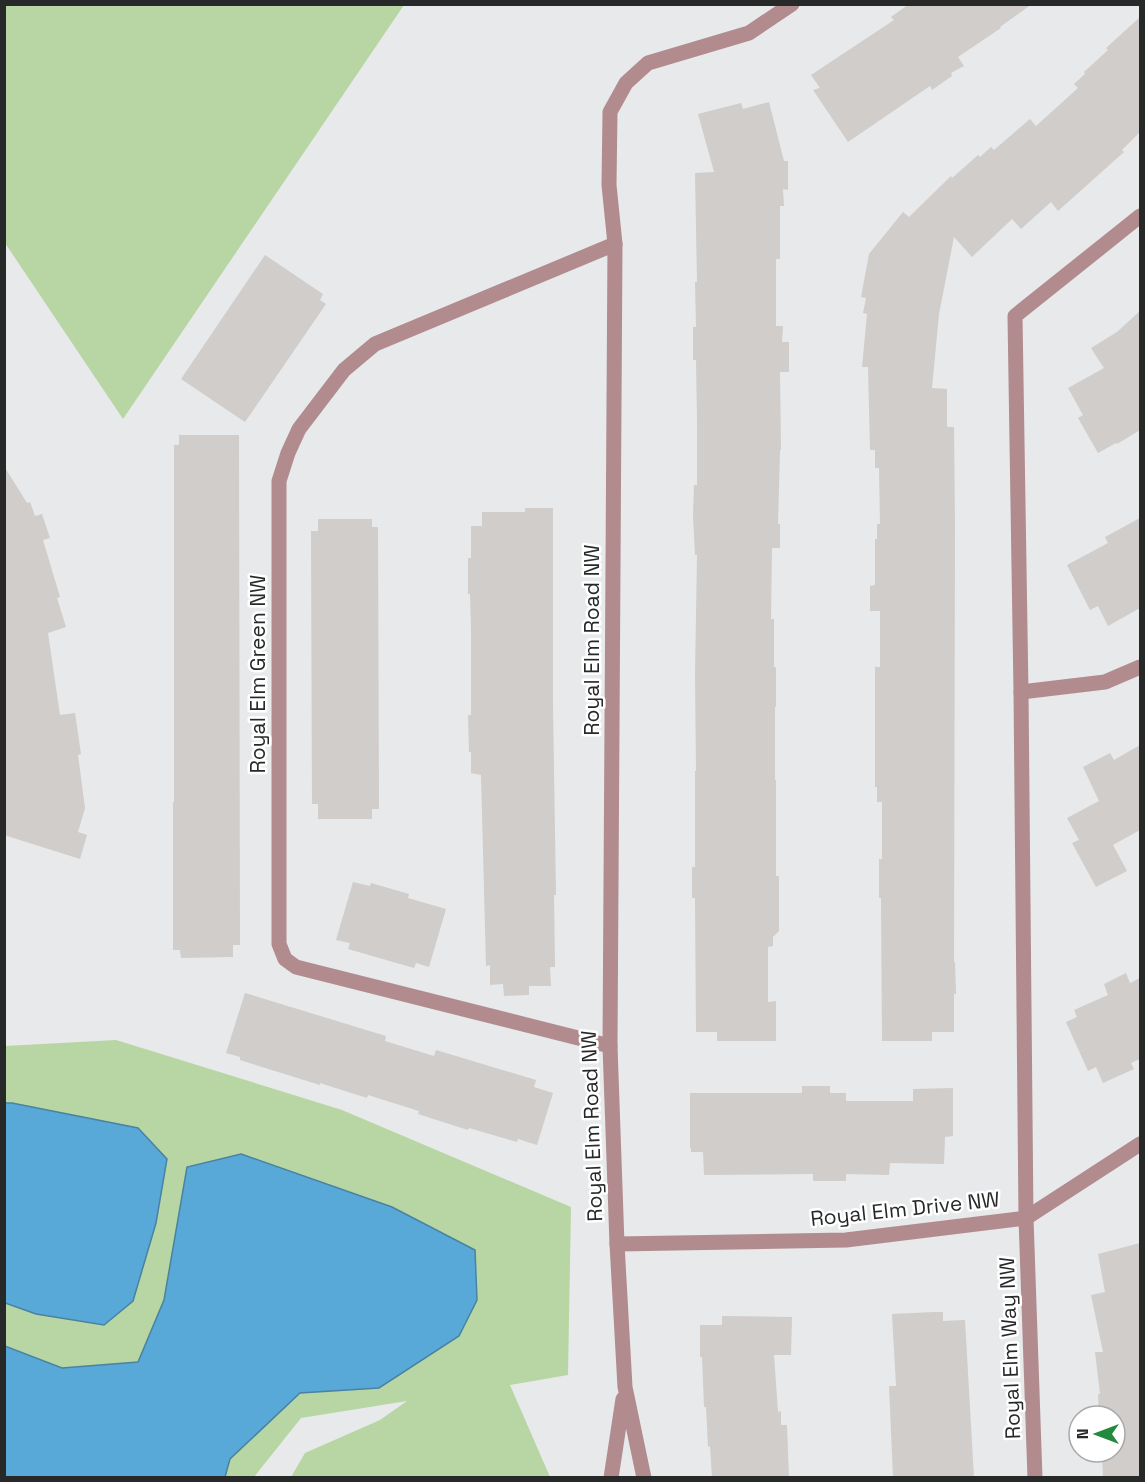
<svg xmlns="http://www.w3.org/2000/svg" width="1145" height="1482" viewBox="0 0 1145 1482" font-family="'Space Grotesk',sans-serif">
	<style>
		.green { fill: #b7d6a3 }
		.water { fill: #58a9d7; stroke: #4982a2; stroke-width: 1.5 }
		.building { fill: #d0cdcb }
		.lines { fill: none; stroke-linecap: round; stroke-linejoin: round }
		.minor { stroke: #b18b8e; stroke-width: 15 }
		.labels { text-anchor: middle; stroke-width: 5; stroke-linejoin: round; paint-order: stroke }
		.street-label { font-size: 21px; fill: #272828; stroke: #fff }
	</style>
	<rect width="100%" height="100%" fill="#e7e9eb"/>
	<g class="green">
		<path d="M 4,5 L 404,5 L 123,419 L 5,243 Z"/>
		<path d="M 116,1040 L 342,1110 L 571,1207 L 568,1375 L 510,1385 L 550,1477 L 291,1477 L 305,1453 L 380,1420 L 407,1401 L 301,1418 L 254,1477 L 5,1478 L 5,1046 Z"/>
	</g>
	<g class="water">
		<path d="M 4,1103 L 12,1103 L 138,1128 L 167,1159 L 156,1223 L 133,1301 L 104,1325 L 36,1314 L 5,1303 Z"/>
		<path d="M 241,1154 L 392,1207 L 475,1250 L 477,1300 L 459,1336 L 379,1388 L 300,1393 L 230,1459 L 225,1477 L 5,1477 L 5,1346 L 62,1368 L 138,1362 L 164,1300 L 187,1167 Z"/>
	</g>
	<g class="building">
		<path d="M 909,4 L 1032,4 L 1000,27 L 1001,28 L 958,57 L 964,66 L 951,73 L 952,76 L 932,90 L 930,86 L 848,142 L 813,90 L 820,88 L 811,75 L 894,20 L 891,17 Z"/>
		<path d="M 1140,17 L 1140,132 L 1122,150 L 1124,152 L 1058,211 L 1051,202 L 1021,229 L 1012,219 L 972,257 L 954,237 L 939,314 L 932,388 L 947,389 L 947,427 L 954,427 L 955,524 L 954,962 L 955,962 L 956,994 L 954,994 L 954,1032 L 932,1032 L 932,1041 L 882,1041 L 881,898 L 879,898 L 879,859 L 882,859 L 882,802 L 877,802 L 877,787 L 875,787 L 875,667 L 880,667 L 880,611 L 870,611 L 870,586 L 875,585 L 875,539 L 877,539 L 877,524 L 880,524 L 879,468 L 875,468 L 875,450 L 870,450 L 868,367 L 862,367 L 867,314 L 863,313 L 866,298 L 861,297 L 869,254 L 903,212 L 909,217 L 951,176 L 952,178 L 978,155 L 980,157 L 991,147 L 994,150 L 1030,119 L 1036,126 L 1078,88 L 1074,84 L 1085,74 L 1084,72 L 1108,50 L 1106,48 Z"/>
		<path d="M 769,102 L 784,161 L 788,161 L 788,190 L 783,189 L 784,206 L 780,206 L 780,259 L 776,259 L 776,326 L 783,326 L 782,342 L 789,342 L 789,372 L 780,372 L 781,450 L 780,450 L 778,524 L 780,524 L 780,548 L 772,548 L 771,619 L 774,619 L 774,667 L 776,667 L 776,707 L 775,707 L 775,780 L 776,780 L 776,876 L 779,876 L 779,931 L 773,937 L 773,946 L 768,947 L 768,1002 L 776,1001 L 776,1041 L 717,1041 L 717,1032 L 696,1032 L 695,898 L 692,898 L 692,867 L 695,867 L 695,771 L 696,771 L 695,675 L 697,555 L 695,555 L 693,515 L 694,485 L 697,485 L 697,420 L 696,360 L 693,360 L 693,327 L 696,327 L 695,282 L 697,282 L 695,173 L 714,172 L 698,114 L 741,103 L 743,109 Z"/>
		<path d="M 265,255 L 323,294 L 320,300 L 326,304 L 245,422 L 181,379 Z"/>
		<path d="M 1140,311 L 1140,430 L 1117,444 L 1116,443 L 1098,453 L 1078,418 L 1083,415 L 1068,388 L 1104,368 L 1091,348 L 1117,332 Z"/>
		<path d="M 179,435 L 239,435 L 240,945 L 233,945 L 233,957 L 181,958 L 180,950 L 173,950 L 173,802 L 174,802 L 174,445 L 179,445 Z"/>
		<path d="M 4,466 L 27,503 L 30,502 L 35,516 L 42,514 L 50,538 L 43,540 L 60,597 L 57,598 L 66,627 L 48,633 L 60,715 L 75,713 L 81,754 L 78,755 L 85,808 L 78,832 L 87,835 L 80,859 L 4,835 Z"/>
		<path d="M 525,508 L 553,508 L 553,708 L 556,895 L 554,895 L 555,967 L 550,967 L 551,986 L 529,986 L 529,995 L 504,996 L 503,984 L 490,985 L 490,965 L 486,966 L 481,775 L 471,773 L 471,752 L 469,752 L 468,715 L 471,715 L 471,627 L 470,594 L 468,594 L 468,558 L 471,558 L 471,526 L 482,526 L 482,512 L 525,512 Z"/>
		<path d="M 1140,518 L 1140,608 L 1108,626 L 1098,606 L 1090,610 L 1067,565 L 1108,543 L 1105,537 Z"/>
		<path d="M 318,519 L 372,519 L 372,527 L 378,527 L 379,809 L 372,809 L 372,819 L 318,819 L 318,804 L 312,804 L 311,531 L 318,531 Z"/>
		<path d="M 1140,745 L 1140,830 L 1113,845 L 1127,871 L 1096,887 L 1072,843 L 1079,840 L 1067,818 L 1099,801 L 1083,767 L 1110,753 L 1114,760 Z"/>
		<path d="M 353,882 L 370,886 L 371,883 L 409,894 L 408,898 L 446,909 L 429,967 L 416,963 L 414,968 L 348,949 L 350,943 L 336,940 Z"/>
		<path d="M 1126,973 L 1130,983 L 1140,978 L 1140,1059 L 1131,1063 L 1134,1069 L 1103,1083 L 1096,1067 L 1088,1071 L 1066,1022 L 1077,1017 L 1074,1010 L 1108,995 L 1104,984 Z"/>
		<path d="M 245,993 L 386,1036 L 385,1041 L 434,1056 L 436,1050 L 536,1080 L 534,1087 L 553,1093 L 537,1145 L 518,1139 L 517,1142 L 469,1128 L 468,1130 L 418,1114 L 419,1111 L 368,1095 L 367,1098 L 320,1083 L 320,1085 L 240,1060 L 240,1057 L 226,1053 Z"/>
		<path d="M 802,1086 L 830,1086 L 830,1093 L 846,1093 L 846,1101 L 913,1101 L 913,1089 L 953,1088 L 953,1136 L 945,1137 L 944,1164 L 890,1163 L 889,1175 L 846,1174 L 846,1181 L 813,1181 L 813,1174 L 704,1175 L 703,1152 L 691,1152 L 691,1148 L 690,1148 L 690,1093 L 802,1093 Z"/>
		<path d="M 1140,1243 L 1140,1478 L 1103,1478 L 1102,1452 L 1115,1452 L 1115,1416 L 1099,1416 L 1098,1394 L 1100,1394 L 1095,1352 L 1103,1352 L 1091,1295 L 1105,1292 L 1098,1254 Z"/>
		<path d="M 934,1312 L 943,1312 L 943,1321 L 965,1320 L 974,1478 L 893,1478 L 889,1386 L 896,1386 L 892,1314 Z"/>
		<path d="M 722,1316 L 792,1317 L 791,1355 L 774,1355 L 778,1412 L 781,1411 L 781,1425 L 787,1425 L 789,1478 L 712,1478 L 710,1446 L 708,1447 L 706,1407 L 704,1407 L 702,1357 L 700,1357 L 700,1325 L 722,1325 Z"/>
	</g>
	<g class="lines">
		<g class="minor">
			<path d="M 1021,692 L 1105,682 L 1140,667"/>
			<path d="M 610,1046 L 296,967 L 285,959 L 279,944 L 279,481 L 288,453 L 299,429 L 344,370 L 375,344 L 615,244"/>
			<path d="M 617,1244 L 846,1240 L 1026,1218 L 1140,1144"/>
			<path d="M 611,1478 L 623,1399"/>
			<path d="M 644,1478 L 625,1387 L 617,1244 L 610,1046 L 615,244 L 609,185 L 610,112 L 626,83 L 648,63 L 749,33 L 792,4"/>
			<path d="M 1035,1478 L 1026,1218 L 1021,692 L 1015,316 L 1140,216"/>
		</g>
	</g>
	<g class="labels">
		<g class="street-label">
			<text transform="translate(592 640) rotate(-90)" y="7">Royal Elm Road NW</text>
			<text transform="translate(258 674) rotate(-90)" y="7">Royal Elm Green NW</text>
			<text transform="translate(592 1126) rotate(-92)" y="7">Royal Elm Road NW</text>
			<text transform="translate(905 1209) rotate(-6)" y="7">Royal Elm Drive NW</text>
			<text transform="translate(1010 1348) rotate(-92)" y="7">Royal Elm Way NW</text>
		</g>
	</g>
	<rect width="1145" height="1482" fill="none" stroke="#272828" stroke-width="12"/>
	<g transform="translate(1097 1434) rotate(270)"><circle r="28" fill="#ffffff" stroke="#a9a9a9" stroke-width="1.5"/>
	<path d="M0-4.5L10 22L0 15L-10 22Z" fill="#22893f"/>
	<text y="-9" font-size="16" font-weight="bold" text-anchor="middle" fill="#272828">N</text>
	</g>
</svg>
